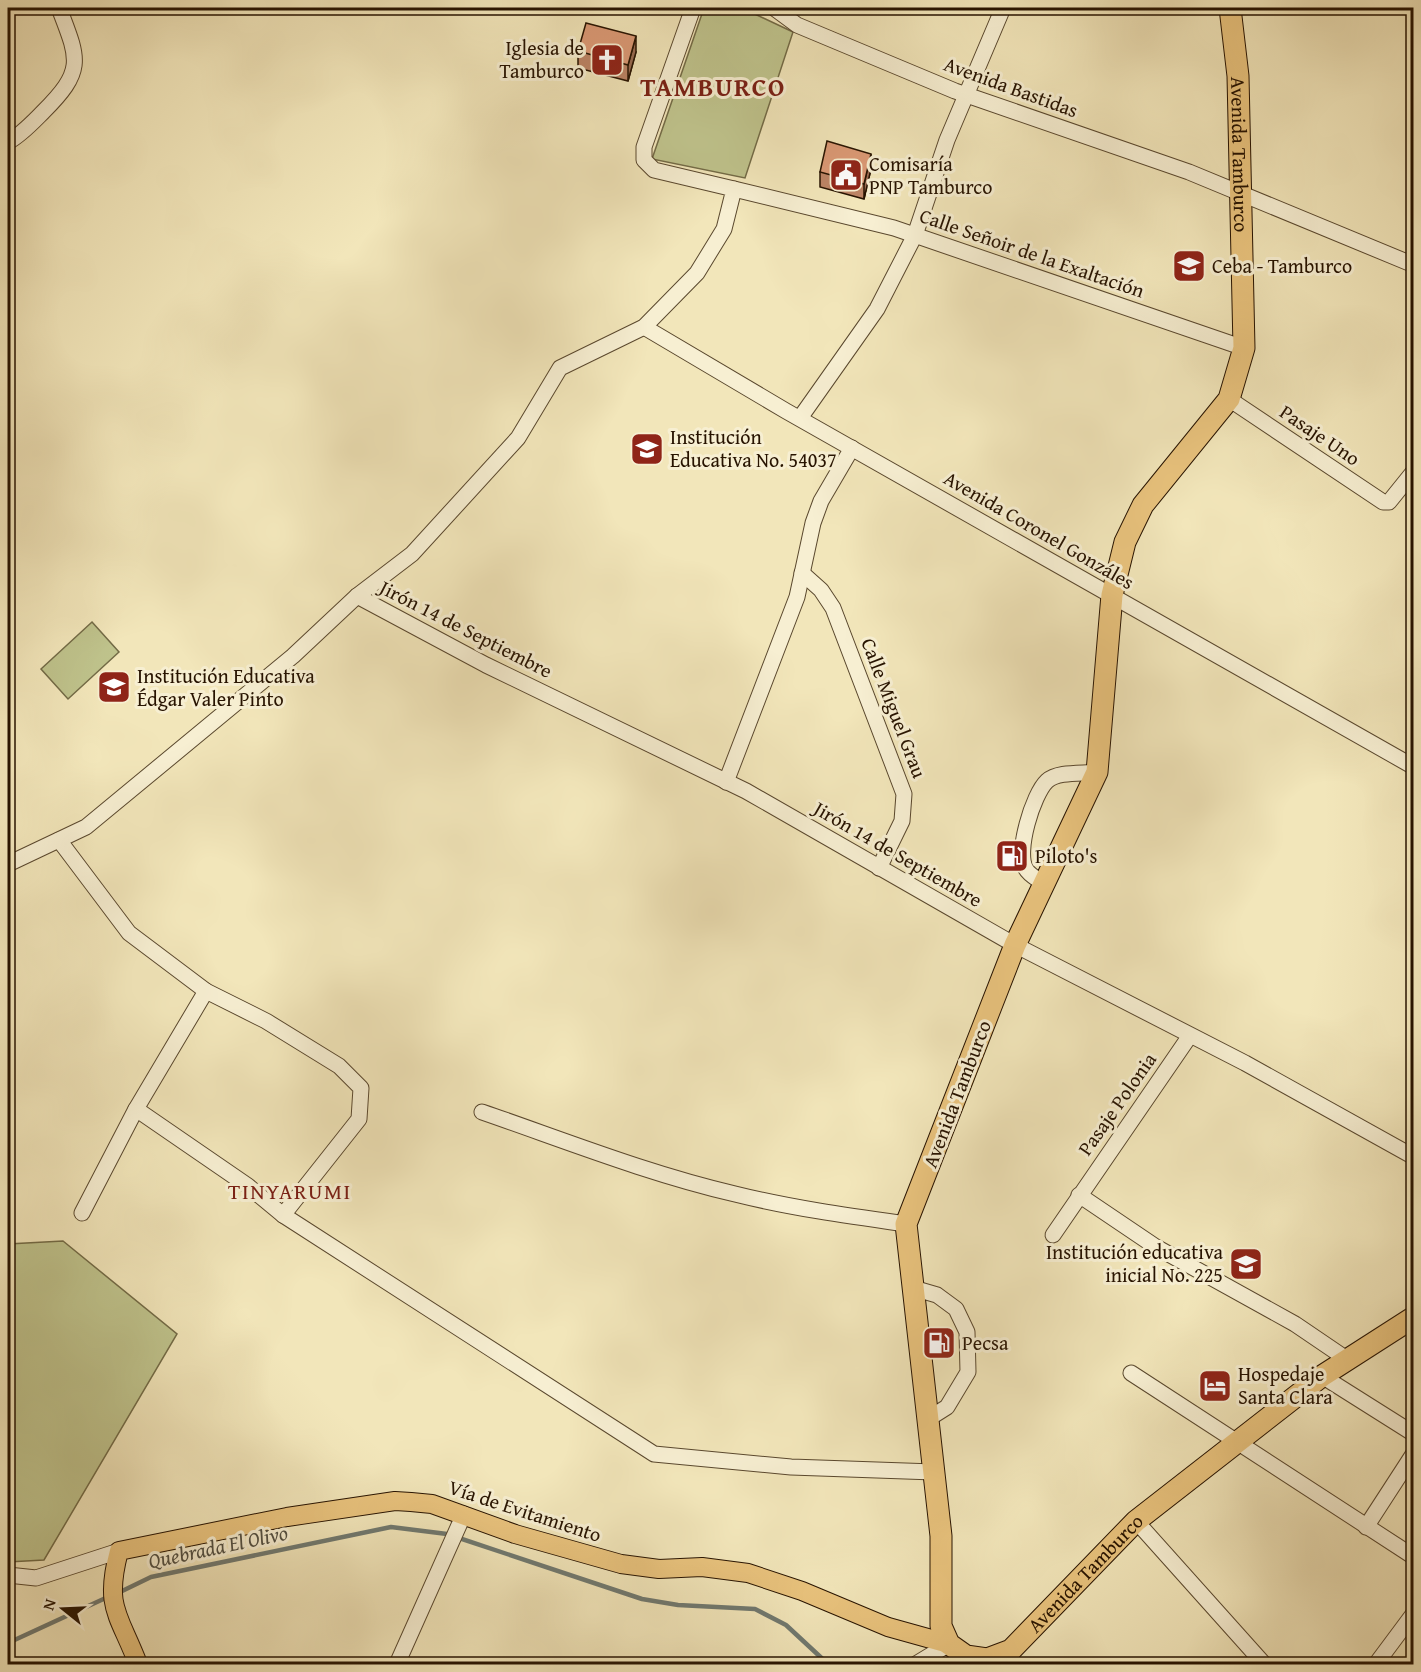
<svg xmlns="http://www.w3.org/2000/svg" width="1421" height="1672" viewBox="0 0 1421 1672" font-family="'Gentium Book Plus',serif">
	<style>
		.green { fill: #bfc38c; stroke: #736b46; stroke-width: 1.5 }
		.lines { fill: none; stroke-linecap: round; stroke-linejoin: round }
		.stream { stroke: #707970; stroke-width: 4.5 }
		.minor-casing { stroke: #5a482e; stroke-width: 17 }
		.major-casing { stroke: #271300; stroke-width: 20 }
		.highway-casing { stroke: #271300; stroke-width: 23 }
		.minor { stroke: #f7efd2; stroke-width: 15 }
		.major { stroke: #e9c37d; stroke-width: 18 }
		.highway { stroke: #e9c37d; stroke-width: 21 }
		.wall { fill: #bc8465; stroke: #271300; stroke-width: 1.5 }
		.shaded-wall { fill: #996b52; stroke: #271300; stroke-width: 1.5 }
		.building { fill: #db9975; stroke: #271300; stroke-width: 1.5 }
		.labels { text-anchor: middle; stroke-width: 6; stroke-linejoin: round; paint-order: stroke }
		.poi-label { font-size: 20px; fill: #271300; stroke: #f7efd2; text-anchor: start }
		.street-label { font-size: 20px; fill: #271300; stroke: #f7efd2 }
		.water-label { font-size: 21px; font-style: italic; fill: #514e41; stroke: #f7efd2 }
		.quarter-label { font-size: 22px; letter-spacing: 1.5px; fill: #7a1f14; stroke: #f7efd2 }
		.district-label { font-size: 26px; font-weight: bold; letter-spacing: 1.5px; fill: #7a1f14; stroke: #f7efd2 }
	</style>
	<rect width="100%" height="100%" fill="#f2e6ba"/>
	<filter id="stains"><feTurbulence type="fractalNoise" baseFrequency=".00333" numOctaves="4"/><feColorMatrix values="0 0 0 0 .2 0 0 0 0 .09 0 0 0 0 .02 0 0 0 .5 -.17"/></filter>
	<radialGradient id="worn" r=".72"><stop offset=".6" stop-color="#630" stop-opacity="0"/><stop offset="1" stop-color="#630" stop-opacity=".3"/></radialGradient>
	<g class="green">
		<path d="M 704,8 L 742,8 L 793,32 L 745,178 L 652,159 Z"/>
		<path d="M 92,622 L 119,652 L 68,699 L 41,669 Z"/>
		<path d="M 63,1241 L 177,1334 L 44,1560 L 8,1562 L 8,1244 Z"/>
	</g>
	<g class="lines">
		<g class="stream">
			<path d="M 118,1593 L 151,1577 L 391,1527 L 447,1534 L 642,1599 L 678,1605 L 755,1609 L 786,1625 L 828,1664"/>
			<path d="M 8,1643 L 110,1596"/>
		</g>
		<g class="minor-casing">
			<g id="minor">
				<path d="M 774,8 L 797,25 L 955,91 L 1189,172 L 1414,265"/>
				<path d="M 8,142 C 21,135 32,123 43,112 C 85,70 79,60 59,8"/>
				<path d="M 734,189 L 894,228 L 1244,348"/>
				<path d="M 644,327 L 786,411 L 1414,767"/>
				<path d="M 1229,399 L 1383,502 L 1389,502 L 1414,471"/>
				<path d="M 800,418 L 877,309 L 915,235 L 947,140 L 1003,8"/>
				<path d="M 802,573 L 821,590 L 833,608 L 904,794 L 902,821 L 879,868"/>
				<path d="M 357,596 L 486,665 L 746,791 L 1015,945 L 1245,1063 L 1414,1157"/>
				<path d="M 726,782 L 797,597 L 813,523 L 821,501 L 852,448"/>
				<path d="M 59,840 L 129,933 L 206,991 L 266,1021 L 339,1066 L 361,1088 L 359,1119 L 283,1215"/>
				<path d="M 8,864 L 86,827 L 293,656 L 357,596 L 412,554 L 518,438 L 560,368 L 644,327 L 697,273 L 724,229 L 734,189 L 654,170 L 644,160 L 644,147 L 693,8"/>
				<path d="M 1044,884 C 1039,880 1029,875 1026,869 C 1015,853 1033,794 1047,781 C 1058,771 1083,774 1097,772"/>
				<path d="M 136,1109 L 248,1186 L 283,1215 L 654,1454 L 791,1467 L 934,1472"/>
				<path d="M 482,1112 C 566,1141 649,1174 735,1194 C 791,1208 849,1216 906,1224"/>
				<path d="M 1079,1195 L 1156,1247 L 1295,1324 L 1348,1360"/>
				<path d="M 82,1213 L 136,1109 L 206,991"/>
				<path d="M 1053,1235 L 1189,1037"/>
				<path d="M 913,1288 L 937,1295 L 956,1309 L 967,1332 L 968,1372 L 947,1407 L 928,1419"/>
				<path d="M 1131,1373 L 1414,1557"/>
				<path d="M 1322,1376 L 1414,1434"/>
				<path d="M 1136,1521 L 1264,1664"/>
				<path d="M 1366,1527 L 1414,1453"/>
				<path d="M 8,1575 L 36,1578 L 119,1551"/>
				<path d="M 397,1664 L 464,1514"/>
				<path d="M 916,1664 L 949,1644"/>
				<path d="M 1376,1664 L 1414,1613"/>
			</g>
		</g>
		<g class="major-casing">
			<path id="major" d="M 138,1664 C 119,1614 104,1608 119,1551 L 287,1517 L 395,1501 L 411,1502 L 432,1504 L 515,1534 L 621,1564 L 659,1569 L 702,1567 L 748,1573 L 802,1591 L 888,1627 L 949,1644"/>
		</g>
		<g class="highway-casing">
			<g id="highway">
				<path id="s1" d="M 1230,8 L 1238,76 L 1244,348 L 1229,399 L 1143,505 L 1125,542 L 1112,595 L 1097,772 L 1015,945 L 906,1224 L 941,1536 L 941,1626 L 949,1644 L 966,1656 L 987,1659 L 1011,1650 L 1136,1521 L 1322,1376 L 1414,1317"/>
			</g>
		</g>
		<use href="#minor" class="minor"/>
		<use href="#major" class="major"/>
		<use href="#highway" class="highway"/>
	</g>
	<g class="wall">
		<path d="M 578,51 L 636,52 L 628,81 L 578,68 Z"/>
		<path d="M 871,169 L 864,199 L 820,187 L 820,172 Z"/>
	</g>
	<g class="shaded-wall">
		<path d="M 636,36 L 636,52 L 628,81 L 628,65 Z"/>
		<path d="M 871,154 L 871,169 L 864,199 L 864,184 Z"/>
	</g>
	<g class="building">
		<path d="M 586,23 L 636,36 L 628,65 L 578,51 Z"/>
		<path d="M 827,141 L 871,154 L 864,184 L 820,172 Z"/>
	</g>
	<defs>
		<g id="church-square" transform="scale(1.725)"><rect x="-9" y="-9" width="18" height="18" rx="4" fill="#8f2418" stroke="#f7efd2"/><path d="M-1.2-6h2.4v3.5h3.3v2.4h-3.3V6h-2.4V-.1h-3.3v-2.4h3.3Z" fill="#fff"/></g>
		<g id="civic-square" transform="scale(1.725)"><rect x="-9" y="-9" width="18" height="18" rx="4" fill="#8f2418" stroke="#f7efd2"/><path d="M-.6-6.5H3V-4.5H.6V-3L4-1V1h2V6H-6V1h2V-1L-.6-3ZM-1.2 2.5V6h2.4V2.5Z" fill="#fff"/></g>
		<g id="school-square" transform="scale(1.725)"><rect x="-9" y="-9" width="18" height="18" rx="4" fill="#8f2418" stroke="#f7efd2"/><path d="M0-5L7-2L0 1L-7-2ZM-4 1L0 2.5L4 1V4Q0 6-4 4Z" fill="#fff"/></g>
		<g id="fuel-square" transform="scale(1.725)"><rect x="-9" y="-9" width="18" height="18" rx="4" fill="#8f2418" stroke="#f7efd2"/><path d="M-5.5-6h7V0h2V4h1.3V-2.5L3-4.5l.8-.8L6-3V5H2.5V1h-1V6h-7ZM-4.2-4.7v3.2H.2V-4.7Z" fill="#fff"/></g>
		<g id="hotel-square" transform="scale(1.725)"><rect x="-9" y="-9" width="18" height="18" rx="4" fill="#8f2418" stroke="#f7efd2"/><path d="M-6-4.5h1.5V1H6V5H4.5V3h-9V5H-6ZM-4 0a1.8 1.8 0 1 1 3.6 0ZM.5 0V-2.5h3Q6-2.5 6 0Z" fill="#fff"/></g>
	</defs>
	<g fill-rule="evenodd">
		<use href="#church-square" x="607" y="60"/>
		<use href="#civic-square" x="846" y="175"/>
		<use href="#school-square" x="1189" y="266"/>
		<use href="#school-square" x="647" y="449"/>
		<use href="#school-square" x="114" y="687"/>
		<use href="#fuel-square" x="1012" y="856"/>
		<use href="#school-square" x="1246" y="1264"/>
		<use href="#fuel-square" x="939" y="1343"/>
		<use href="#hotel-square" x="1215" y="1386"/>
	</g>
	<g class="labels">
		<g class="poi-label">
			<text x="584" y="55" text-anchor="end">Iglesia de<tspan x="584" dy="23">Tamburco</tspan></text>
			<text x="869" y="171">Comisaría<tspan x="869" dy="23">PNP Tamburco</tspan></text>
			<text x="1212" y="273">Ceba - Tamburco</text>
			<text x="670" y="444">Institución<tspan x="670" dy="23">Educativa No. 54037</tspan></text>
			<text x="137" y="683">Institución Educativa<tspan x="137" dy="23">Édgar Valer Pinto</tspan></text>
			<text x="1035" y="863">Piloto's</text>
			<text x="1223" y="1259" text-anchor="end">Institución educativa<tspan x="1223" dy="23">inicial No. 225</tspan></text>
			<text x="962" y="1350">Pecsa</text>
			<text x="1238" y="1381">Hospedaje<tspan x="1238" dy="23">Santa Clara</tspan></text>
		</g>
		<g class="street-label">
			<text transform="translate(1011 87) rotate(20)" y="7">Avenida Bastidas</text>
			<text dy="7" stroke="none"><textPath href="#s1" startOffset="147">Avenida Tamburco</textPath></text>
			<text transform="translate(1032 253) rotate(19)" y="7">Calle Señoir de la Exaltación</text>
			<text transform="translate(1320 435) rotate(34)" y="7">Pasaje Uno</text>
			<text transform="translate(1039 530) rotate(30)" y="7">Avenida Coronel Gonzáles</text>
			<text transform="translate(466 629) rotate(27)" y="7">Jirón 14 de Septiembre</text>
			<text transform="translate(894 708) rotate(69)" y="7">Calle Miguel Grau</text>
			<text transform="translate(898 854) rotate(30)" y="7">Jirón 14 de Septiembre</text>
			<text transform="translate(957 1094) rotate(-69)" y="7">Avenida Tamburco</text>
			<text transform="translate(1117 1104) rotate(-55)" y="7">Pasaje Polonia</text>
			<text transform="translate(525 1511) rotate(18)" y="7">Vía de Evitamiento</text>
			<text dy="7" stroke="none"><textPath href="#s1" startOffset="1893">Avenida Tamburco</textPath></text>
		</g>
		<g class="water-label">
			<text transform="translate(218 1547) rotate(-12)" y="7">Quebrada El Olivo</text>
		</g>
		<g class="quarter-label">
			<text x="290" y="1199">TINYARUMI</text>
		</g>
		<g class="district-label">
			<text x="713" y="96">TAMBURCO</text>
		</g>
	</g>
	<rect width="1421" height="1672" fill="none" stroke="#f2e6ba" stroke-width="30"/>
	<rect x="9" y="9" width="1403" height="1654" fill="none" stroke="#271300" stroke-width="3"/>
	<rect x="15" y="15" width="1391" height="1642" fill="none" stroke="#271300" stroke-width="1.5"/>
	<g transform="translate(63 1609) rotate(288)" stroke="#f7efd2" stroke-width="4.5" paint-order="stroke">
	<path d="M0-4.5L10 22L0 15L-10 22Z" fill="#271300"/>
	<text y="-9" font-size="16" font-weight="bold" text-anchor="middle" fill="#271300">N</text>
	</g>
	<rect width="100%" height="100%" filter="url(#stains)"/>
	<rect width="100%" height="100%" fill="url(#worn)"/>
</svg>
